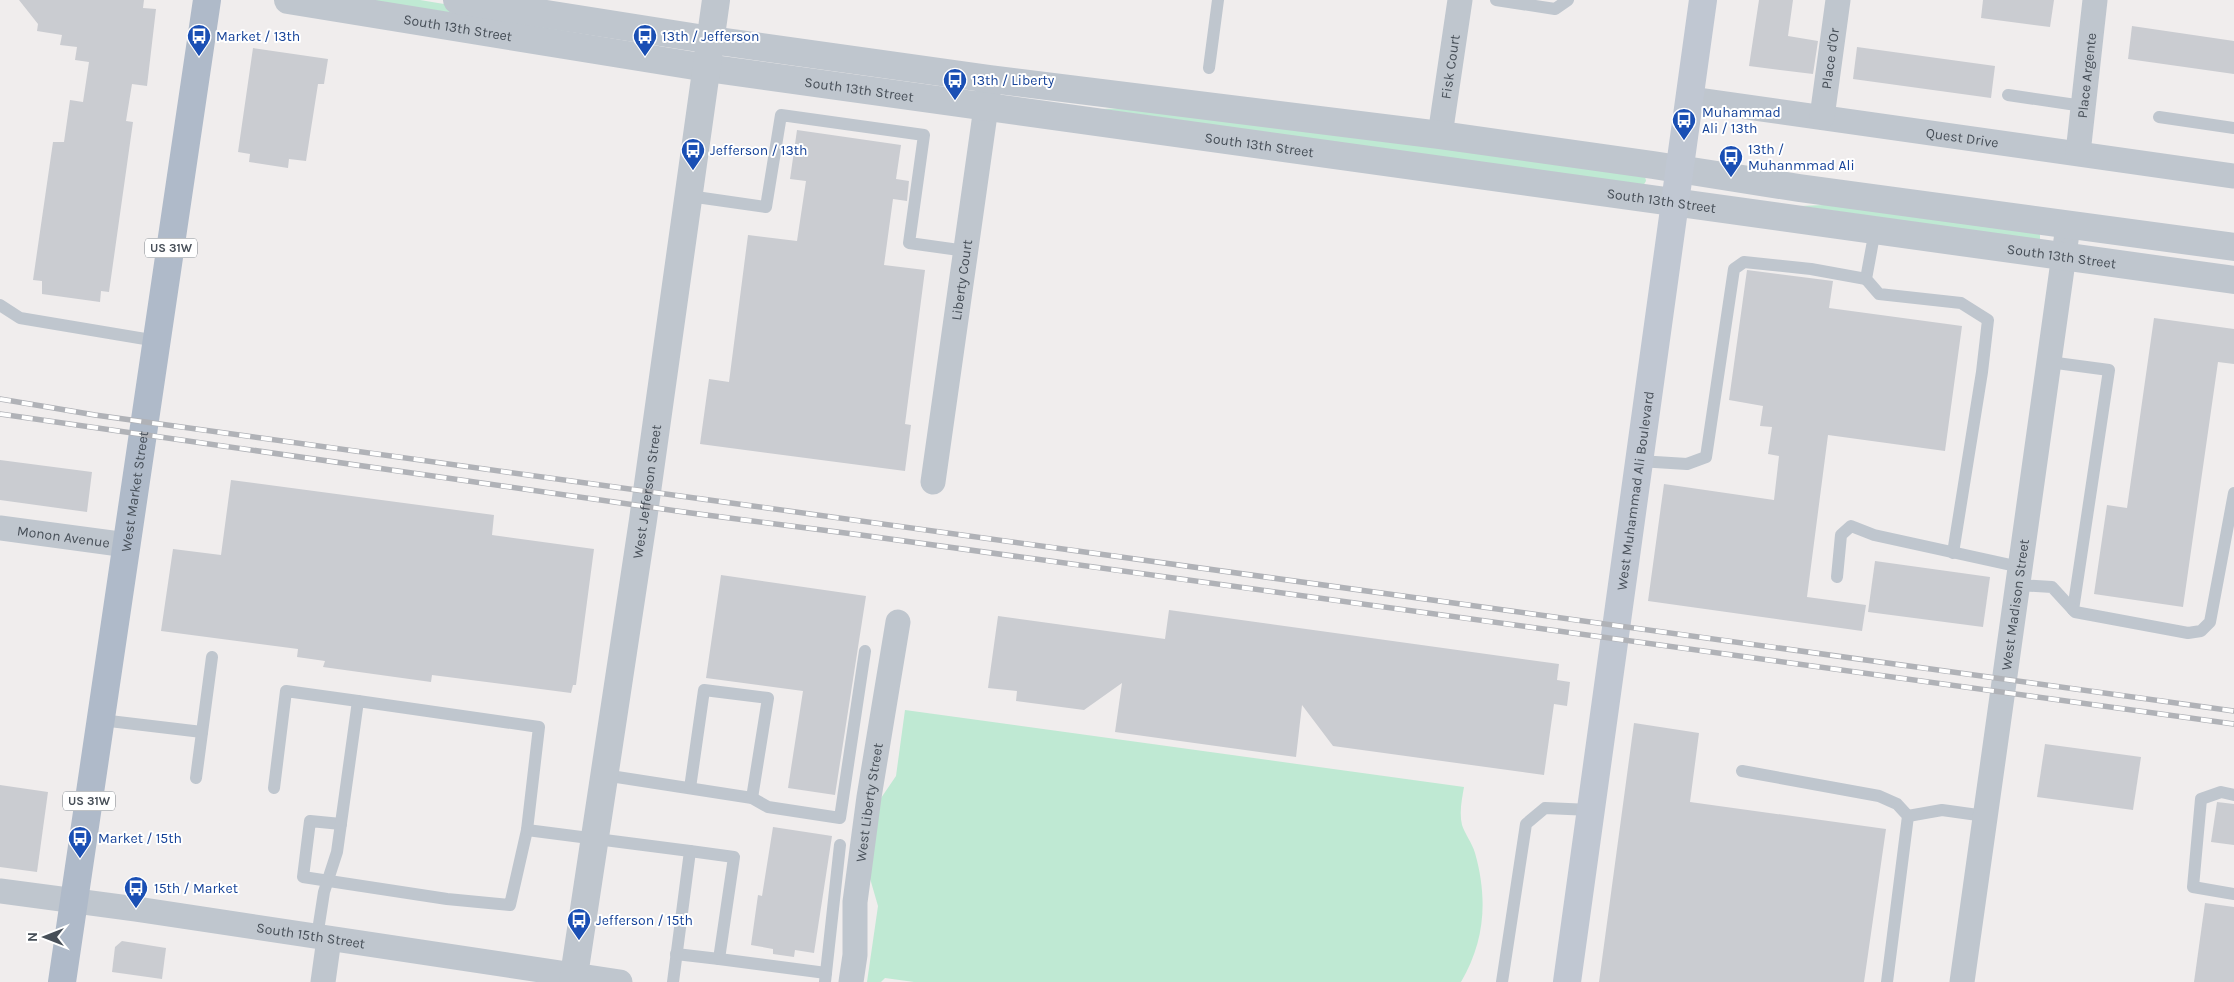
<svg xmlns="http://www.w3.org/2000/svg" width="2234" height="982" viewBox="0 0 2234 982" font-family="Karla,sans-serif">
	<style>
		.green { fill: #bfe9d3 }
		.building { fill: #caccd1 }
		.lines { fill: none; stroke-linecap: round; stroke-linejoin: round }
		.service { stroke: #bfc6ce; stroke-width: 12 }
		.minor { stroke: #bfc6ce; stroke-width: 25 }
		.tertiary { stroke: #bfc6ce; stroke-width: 28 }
		.secondary { stroke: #c0c7d2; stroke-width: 28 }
		.primary { stroke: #afbac9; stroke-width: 28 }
		.rail-casing { stroke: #b0b2b7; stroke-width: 5.5 }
		.rail { stroke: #fff; stroke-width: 4; stroke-dasharray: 11; stroke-linecap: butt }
		.labels { text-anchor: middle; stroke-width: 4; stroke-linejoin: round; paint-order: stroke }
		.shield { fill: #fff; stroke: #7e848a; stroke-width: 1 }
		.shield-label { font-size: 12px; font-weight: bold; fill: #474f58 }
		.street-label { font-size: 14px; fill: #474f58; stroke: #fff }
		.transit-label { font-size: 14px; fill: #164399; stroke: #fff; text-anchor: start }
	</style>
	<rect width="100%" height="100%" fill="#f0eded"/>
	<g class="green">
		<path d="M 347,0 L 420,0 L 667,41 L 580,31 L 527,30 Z"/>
		<path d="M 1155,107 L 1645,176 L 1646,181 L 1643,186 L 1101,109 Z"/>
		<path d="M 1847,204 L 2040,233 L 2040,240 L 1800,206 Z"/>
		<path d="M 905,710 L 1464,787 C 1462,799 1459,812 1462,825 C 1465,834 1472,843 1475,853 C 1488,899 1485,941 1461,982 L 914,982 L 885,978 L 881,982 L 867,982 L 878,906 L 869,875 L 879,801 L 896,776 Z"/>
	</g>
	<g class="building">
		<path d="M 19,0 L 144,0 L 143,8 L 156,9 L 147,86 L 132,84 L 126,121 L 133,122 L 109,292 L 101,291 L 100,302 L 42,294 L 42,281 L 33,280 L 53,142 L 64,142 L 70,100 L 83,102 L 89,62 L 75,60 L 77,47 L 60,45 L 62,35 L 37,31 L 38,24 Z"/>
		<path d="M 1759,0 L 1793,0 L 1788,36 L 1818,41 L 1813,74 L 1749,66 Z"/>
		<path d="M 1983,0 L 2054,0 L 2050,27 L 1981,18 Z"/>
		<path d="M 2132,26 L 2234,41 L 2234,74 L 2128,59 Z"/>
		<path d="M 1857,47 L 1995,66 L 1991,98 L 1853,79 Z"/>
		<path d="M 253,48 L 328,59 L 324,84 L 318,84 L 306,161 L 289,159 L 288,168 L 249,162 L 250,154 L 238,152 Z"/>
		<path d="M 797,130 L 901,145 L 896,179 L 909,181 L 907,201 L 893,199 L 884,265 L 925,270 L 905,424 L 911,425 L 905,471 L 700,444 L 709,379 L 729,382 L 748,235 L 797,241 L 806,181 L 790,179 Z"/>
		<path d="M 1747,270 L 1833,281 L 1829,308 L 1962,326 L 1945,451 L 1828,435 L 1807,597 L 1866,605 L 1862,631 L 1648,601 L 1664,484 L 1774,500 L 1779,456 L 1768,454 L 1772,427 L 1760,426 L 1763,406 L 1729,400 Z"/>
		<path d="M 2154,318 L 2234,329 L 2234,364 L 2218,362 L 2183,607 L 2094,594 L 2107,505 L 2127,508 Z"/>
		<path d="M 0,460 L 92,472 L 87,512 L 0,500 Z"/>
		<path d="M 231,480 L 494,515 L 492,535 L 594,549 L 576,685 L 573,685 L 571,693 L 432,675 L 431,682 L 323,667 L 325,661 L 297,657 L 298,649 L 161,631 L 173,549 L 221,555 Z"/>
		<path d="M 1875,561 L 1990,577 L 1983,627 L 1868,612 Z"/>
		<path d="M 721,575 L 866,596 L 835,795 L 788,788 L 803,691 L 706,678 Z"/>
		<path d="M 1169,610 L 1559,664 L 1557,680 L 1570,682 L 1567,706 L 1554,704 L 1544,775 L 1333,746 L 1302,705 L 1296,757 L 1115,732 L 1122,683 L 1084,710 L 1016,701 L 1017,691 L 988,688 L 998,616 L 1165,639 Z"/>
		<path d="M 1634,723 L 1699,733 L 1690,802 L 1886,829 L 1864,982 L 1599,982 Z"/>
		<path d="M 2045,744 L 2141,757 L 2133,810 L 2037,797 Z"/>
		<path d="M 0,785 L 48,792 L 37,872 L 0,867 Z"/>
		<path d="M 2217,802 L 2234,804 L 2234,845 L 2211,842 Z"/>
		<path d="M 773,827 L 832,836 L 814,953 L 795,950 L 794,957 L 773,954 L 773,949 L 751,945 L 758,895 L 762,896 Z"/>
		<path d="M 2205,903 L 2234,907 L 2234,982 L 2194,982 Z"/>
		<path d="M 122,941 L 166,948 L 162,979 L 112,972 L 115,947 Z"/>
	</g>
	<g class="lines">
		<g class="service">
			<path d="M 1496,0 L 1555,9 L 1568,0"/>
			<path d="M 1209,68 L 1218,0"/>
			<path d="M 2008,95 L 2083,106"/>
			<path d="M 2159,117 L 2234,128"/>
			<path d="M 689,196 L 766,207 L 781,115 L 924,135 L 909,243 L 966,251"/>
			<path d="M 1875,230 L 1866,279 L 1879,294 L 1961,303 L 1988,320 L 1982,372 L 1953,553"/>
			<path d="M 0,305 L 20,318 L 157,341"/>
			<path d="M 2049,362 L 2109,370 L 2073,610"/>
			<path d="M 1639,461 L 1687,464 L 1706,457 L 1734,269 L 1744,262 L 1811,269 L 1866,279"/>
			<path d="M 1837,577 L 1841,535 L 1851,526 L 1874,535 L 2020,567"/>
			<path d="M 2018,585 L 2052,587 L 2075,612 L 2188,633 L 2201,631 L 2210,622 L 2234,493"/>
			<path d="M 101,720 L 202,732"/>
			<path d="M 1742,771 L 1879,796 L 1897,804 L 1908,816 L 1887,982"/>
			<path d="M 604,775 L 752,798 L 768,807 L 840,818 L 865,651"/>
			<path d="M 196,778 L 212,657"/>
			<path d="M 274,788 L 286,691 L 358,701"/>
			<path d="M 690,788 L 704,690 L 768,698 L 752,798"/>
			<path d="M 2234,795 L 2221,792 L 2201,799 L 2193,887 L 2234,894"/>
			<path d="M 1908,816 L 1942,810 L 1985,816"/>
			<path d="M 341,824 L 310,821 L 303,877 L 447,899 L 510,905 L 527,830 L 690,851 L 673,982"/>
			<path d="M 317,937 L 324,892 L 337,852 L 358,701 L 539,727 L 527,830"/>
			<path d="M 676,954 L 719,959 L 734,857 L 690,851"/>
			<path d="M 719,959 L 826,973"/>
			<path d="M 825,982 L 840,845"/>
			<path d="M 1502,982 L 1526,824 L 1545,808 L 1591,810"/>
		</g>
		<g class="minor">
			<path id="s1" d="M 1690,99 L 2234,176"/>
			<path id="s2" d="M 1822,117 L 1838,0"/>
			<path id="s3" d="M 1440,135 L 1460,0"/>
			<path id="s4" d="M 2078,153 L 2095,0"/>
			<path id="s5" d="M 933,482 L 989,86"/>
			<path id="s6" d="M 0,528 L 127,545"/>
			<path id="s7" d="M 0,891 L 136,909 L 620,982"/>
			<path d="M 323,982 L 329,939"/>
			<path id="s8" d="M 851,982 L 855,955 L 855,902 L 869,797 L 898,622"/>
			<path id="s9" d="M 1962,982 L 2068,226"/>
		</g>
		<g class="tertiary">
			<path id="s10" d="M 288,0 L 707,68 L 2234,280"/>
			<path d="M 457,0 L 711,40 L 990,79 L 1440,135 L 1653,165 L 1799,188 L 2234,247"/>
			<path id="s11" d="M 573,982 L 643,520 L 716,0"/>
		</g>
		<path class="secondary" id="s12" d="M 1567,982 L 1703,0"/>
		<path class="primary" id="s13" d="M 62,982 L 207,0"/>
		<g class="rail-casing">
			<g id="rail">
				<path d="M 0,399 L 95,415 L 2234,711"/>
				<path d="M 0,414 L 691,513 L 861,535 L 2234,724"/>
			</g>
		</g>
		<use href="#rail" class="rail"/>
	</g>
	<defs>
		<g id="bus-pin" transform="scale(1.25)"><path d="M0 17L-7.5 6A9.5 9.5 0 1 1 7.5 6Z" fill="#1a4fb4" stroke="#fff"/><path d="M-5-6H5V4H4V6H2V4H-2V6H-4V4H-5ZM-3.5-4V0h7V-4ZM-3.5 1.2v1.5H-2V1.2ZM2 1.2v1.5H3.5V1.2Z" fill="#fff"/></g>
	</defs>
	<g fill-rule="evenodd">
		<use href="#bus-pin" x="199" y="36"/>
		<use href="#bus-pin" x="645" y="36"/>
		<use href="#bus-pin" x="955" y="80"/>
		<use href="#bus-pin" x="1684" y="120"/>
		<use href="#bus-pin" x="693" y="150"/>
		<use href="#bus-pin" x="1731" y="157"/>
		<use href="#bus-pin" x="80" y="838"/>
		<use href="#bus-pin" x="136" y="888"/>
		<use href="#bus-pin" x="579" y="920"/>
	</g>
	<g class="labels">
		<g class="shield">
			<rect x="145" y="238.5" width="52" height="19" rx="4"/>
			<rect x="63" y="791.5" width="52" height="19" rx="4"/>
		</g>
		<g class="shield-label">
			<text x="171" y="252">US 31W</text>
			<text x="89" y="805">US 31W</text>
		</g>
		<g class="street-label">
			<text dy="5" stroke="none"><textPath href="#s10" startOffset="172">South 13th Street</textPath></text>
			<text dy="5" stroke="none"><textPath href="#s2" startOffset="59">Place d'Or</textPath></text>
			<text dy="5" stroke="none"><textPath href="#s3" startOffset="69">Fisk Court</textPath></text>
			<text dy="5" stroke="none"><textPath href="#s4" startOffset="78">Place Argente</textPath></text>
			<text dy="5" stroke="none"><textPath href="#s10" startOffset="578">South 13th Street</textPath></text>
			<text dy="5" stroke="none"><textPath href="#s1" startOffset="275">Quest Drive</textPath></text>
			<text dy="5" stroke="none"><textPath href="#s10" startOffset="982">South 13th Street</textPath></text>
			<text dy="5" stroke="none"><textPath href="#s10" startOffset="1388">South 13th Street</textPath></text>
			<text dy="5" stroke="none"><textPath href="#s10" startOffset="1792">South 13th Street</textPath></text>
			<text dy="5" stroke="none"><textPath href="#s5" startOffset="204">Liberty Court</textPath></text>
			<text dy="5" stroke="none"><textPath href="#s13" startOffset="496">West Market Street</textPath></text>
			<text dy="5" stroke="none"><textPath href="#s11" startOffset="496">West Jefferson Street</textPath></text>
			<text dy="5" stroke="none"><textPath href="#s12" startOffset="496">West Muhammad Ali Boulevard</textPath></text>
			<text dy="5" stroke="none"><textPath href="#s6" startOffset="64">Monon Avenue</textPath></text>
			<text dy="5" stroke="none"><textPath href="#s9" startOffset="381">West Madison Street</textPath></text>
			<text dy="5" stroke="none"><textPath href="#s8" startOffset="181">West Liberty Street</textPath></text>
			<text dy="5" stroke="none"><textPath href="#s7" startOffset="314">South 15th Street</textPath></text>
		</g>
		<g class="transit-label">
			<text x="216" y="41">Market / 13th</text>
			<text x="662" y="41">13th / Jefferson</text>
			<text x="972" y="85">13th / Liberty</text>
			<text x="1702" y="117">Muhammad<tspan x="1702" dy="16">Ali / 13th</tspan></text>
			<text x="1748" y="154">13th /<tspan x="1748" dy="16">Muhanmmad Ali</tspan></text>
			<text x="710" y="155">Jefferson / 13th</text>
			<text x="98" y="843">Market / 15th</text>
			<text x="154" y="893">15th / Market</text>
			<text x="596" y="925">Jefferson / 15th</text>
		</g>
	</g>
	<g transform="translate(45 937) rotate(270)" stroke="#ffffff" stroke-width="4" paint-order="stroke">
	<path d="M0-4L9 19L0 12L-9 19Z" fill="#474f58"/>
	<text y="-8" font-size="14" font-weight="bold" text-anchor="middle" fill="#474f58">N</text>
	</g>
</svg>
